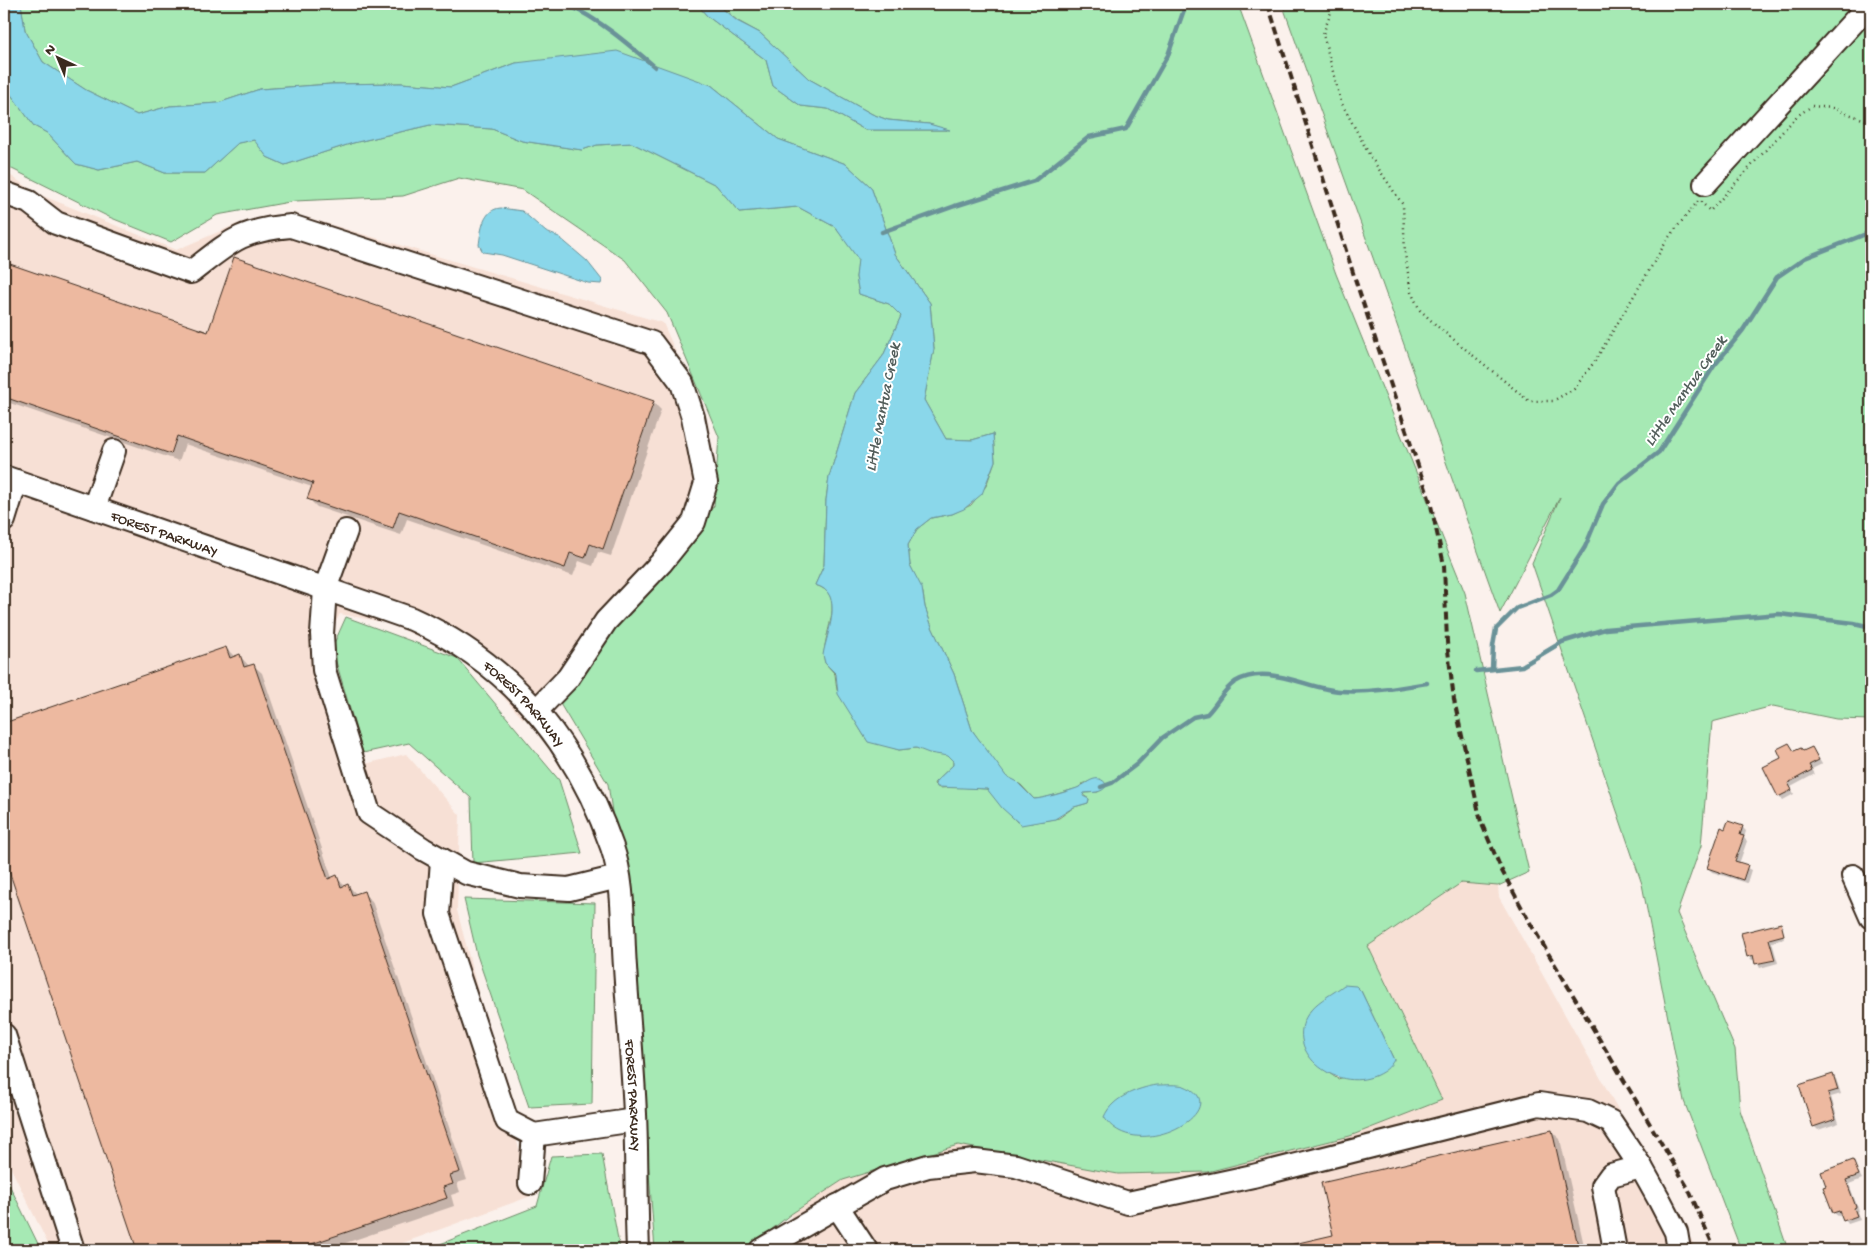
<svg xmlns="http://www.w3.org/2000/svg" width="1875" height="1254" viewBox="0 0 1875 1254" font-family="'Gochi Hand',sans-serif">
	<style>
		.built { fill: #f7e0d5 }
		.green { fill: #a6e9b4; stroke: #708a69; fill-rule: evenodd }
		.water { fill: #8ad7ea; stroke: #6a9298 }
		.shadow { fill: #0003 }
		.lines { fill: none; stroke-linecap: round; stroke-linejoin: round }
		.stream { stroke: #6a9298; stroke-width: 4.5 }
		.building { fill: #edb9a0; stroke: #3b2a1e }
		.minor-casing { stroke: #3b2a1e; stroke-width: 26 }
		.path { stroke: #3b2a1e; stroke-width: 2.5; stroke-dasharray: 1 4; stroke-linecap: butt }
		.minor { stroke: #fff; stroke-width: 22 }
		.rail { stroke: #3b2a1e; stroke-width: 4; stroke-dasharray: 8 4; stroke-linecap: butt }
		.labels { text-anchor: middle; stroke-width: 4; stroke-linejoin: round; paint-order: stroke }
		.street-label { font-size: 15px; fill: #3b2a1e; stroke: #fff }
		.water-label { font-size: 16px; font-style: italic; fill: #535e5b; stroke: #fff }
	</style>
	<rect width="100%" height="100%" fill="#fbf1ec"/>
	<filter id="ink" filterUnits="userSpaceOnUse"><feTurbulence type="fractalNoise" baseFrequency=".02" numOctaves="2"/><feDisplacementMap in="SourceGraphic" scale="10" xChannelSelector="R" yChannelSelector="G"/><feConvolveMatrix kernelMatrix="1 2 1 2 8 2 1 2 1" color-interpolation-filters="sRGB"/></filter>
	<g filter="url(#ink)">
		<g class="built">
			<path d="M 4,171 L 36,193 L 176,250 L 237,224 L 305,217 L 663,323 L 697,400 L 706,507 L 523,719 L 469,659 L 388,623 L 340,614 L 326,641 L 365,764 L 406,754 L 460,815 L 457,910 L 531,1196 L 384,1250 L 51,1250 L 4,1154 Z"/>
			<path d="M 1461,883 L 1498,886 L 1499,897 L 1697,1250 L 793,1250 L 791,1214 L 843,1180 L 958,1145 L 1118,1174 L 1207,1172 L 1350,1136 L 1441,1100 L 1368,946 Z"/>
		</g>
		<g class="green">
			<path d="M 21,4 L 697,4 L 707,16 L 766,60 L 773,86 L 801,106 L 828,109 L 865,130 L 947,130 L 929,124 L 888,120 L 872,114 L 809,79 L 760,33 L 738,21 L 717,4 L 1238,4 L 1336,274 L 1465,593 L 1529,872 L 1498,886 L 1461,883 L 1368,946 L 1442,1100 L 1350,1136 L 1207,1172 L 1118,1174 L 958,1145 L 843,1180 L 791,1214 L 746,1250 L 655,1250 L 631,943 L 608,784 L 559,702 L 624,616 L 714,506 L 719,437 L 667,313 L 625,260 L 523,190 L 459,178 L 403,196 L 295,201 L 217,215 L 171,242 L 109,217 L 4,165 L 4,85 L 34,126 L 47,133 L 76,164 L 99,170 L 137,162 L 165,173 L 205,173 L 238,143 L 255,140 L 267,157 L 285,165 L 353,143 L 430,125 L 492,129 L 522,141 L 582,150 L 597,145 L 632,143 L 716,185 L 739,212 L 798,207 L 835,227 L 859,259 L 856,277 L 859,294 L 889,304 L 901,316 L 883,356 L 855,393 L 829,477 L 826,500 L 824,565 L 815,585 C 851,595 818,639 825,663 L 835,674 L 837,690 L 866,739 L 899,750 L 916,748 L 948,756 L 953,761 L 953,765 L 935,782 L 934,784 L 939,788 L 957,787 L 987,789 L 1017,822 L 1031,823 L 1059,818 L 1074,807 L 1088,803 L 1089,799 L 1083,795 L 1084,793 L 1098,792 L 1107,785 L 1098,779 L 1082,784 L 1078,788 L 1044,798 L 1034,799 L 1021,785 L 1006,776 L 999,769 L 972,730 L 954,674 L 932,627 L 925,607 L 923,593 L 910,565 L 908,545 L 917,529 L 931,518 L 952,514 L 971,505 L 986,486 L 995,461 L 993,434 L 972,440 L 946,439 L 924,400 L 934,349 L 930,303 L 895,254 L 871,187 L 846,164 L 778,139 L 711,85 L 516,63 L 451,87 L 401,83 L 331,84 L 260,89 L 218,103 L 170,106 L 137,115 L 86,90 L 43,62 L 25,30 ZM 1361,991 L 1394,1060 L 1338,1079 C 1309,1061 1292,1043 1311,1010 Z"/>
			<path d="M 1290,4 L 1871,4 L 1871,720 L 1836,719 L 1773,706 L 1712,722 L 1701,846 L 1677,913 L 1735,1049 L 1740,1110 L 1788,1250 L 1741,1250 L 1684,1101 L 1642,884 L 1532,563 L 1560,497 L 1500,613 L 1284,9 Z"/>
			<path d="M 346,617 L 457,658 L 559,780 L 582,853 L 473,863 L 471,798 L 409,743 L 363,753 L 332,648 Z"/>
			<path d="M 464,899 L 595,903 L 592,1104 L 529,1107 L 477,955 Z"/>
			<path d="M 602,1154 L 620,1250 L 425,1250 L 537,1206 L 551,1156 Z"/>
			<path d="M 4,1174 L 41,1250 L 4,1250 Z"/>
		</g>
		<g class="water">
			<path d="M 4,4 L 21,4 L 25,30 L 43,62 L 86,90 L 137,115 L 170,106 L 218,103 L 260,89 L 331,84 L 401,83 L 451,87 L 516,63 L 617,51 L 711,85 L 778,139 L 846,164 L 871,187 L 895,254 L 930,303 L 934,349 L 924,400 L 946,439 L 972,440 L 993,434 L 995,461 L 982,494 L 964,509 L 952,514 L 931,518 L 917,529 L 908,545 L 910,565 L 922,588 L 925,607 L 932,627 L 954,674 L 972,730 L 1006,776 L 1016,781 L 1034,799 C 1042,799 1069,791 1077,788 C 1087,784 1097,771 1107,785 C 1102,794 1092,792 1084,793 L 1083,796 L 1089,799 L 1088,803 L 1074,807 L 1055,819 L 1021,825 L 1002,808 L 987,789 L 937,787 L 935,782 L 953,765 L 953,761 L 948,756 L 929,753 L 916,748 L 899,750 L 868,742 L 838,694 L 836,674 L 825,663 L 823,655 C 826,635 846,592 815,585 L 824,565 L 826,500 L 829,477 L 855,393 L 883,356 L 901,316 L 889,304 L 859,294 L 856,277 L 858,259 L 835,227 L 798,207 L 739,212 L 716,185 L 632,143 L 597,145 L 582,150 L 522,141 L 492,129 L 430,125 L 353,143 L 285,165 L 267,157 L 254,140 L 238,143 L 205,173 L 165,173 L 137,162 L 99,170 L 76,164 L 47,133 L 34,126 L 4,85 Z"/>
			<path d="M 697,4 L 717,4 L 737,21 L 760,33 L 809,79 L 872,114 L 888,120 L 929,124 L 950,130 L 865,130 L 828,109 L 801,106 L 773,86 L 766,60 L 707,16 Z"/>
			<path d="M 501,208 L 522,211 L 546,232 L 559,237 L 587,261 L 602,280 L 601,284 L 588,283 L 502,255 L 483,252 L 479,245 C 481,230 483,209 501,208 Z"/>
			<path d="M 1344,985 L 1356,986 L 1361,991 L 1394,1060 C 1389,1068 1385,1071 1377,1075 C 1335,1095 1279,1048 1311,1010 C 1319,1000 1334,993 1344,985 Z"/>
			<path d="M 1157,1085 C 1165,1085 1177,1084 1184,1086 C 1239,1107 1136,1167 1104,1117 C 1112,1097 1138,1088 1157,1085 Z"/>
		</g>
		<g class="shadow">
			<path d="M 4,263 L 209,334 L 653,402 L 661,410 L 611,556 L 598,552 L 593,566 L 579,561 L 573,576 L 407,519 L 401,535 L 317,507 L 308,498 L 312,487 L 185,444 L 179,461 L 4,401 Z"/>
			<path d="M 226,648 L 234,656 L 240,656 L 249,666 L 253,665 L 262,673 L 332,878 L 336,877 L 345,886 L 348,885 L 356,894 L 363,893 L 372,901 L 467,1180 L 457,1183 L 460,1192 L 451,1195 L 454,1206 L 325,1250 L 138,1250 L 4,852 L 4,725 Z"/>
			<path d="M 1789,744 L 1795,752 L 1804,752 L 1812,748 L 1822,764 L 1812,769 L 1815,774 L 1791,787 L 1794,794 L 1783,800 L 1779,796 L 1783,758 Z"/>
			<path d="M 1742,827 L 1746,831 L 1744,838 L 1747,841 L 1739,864 L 1751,870 L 1747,883 L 1712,872 L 1708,868 L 1726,830 Z"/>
			<path d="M 1781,924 L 1784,927 L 1781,927 L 1784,939 L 1772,942 L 1778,963 L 1760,968 L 1755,959 L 1752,960 L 1748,956 Z"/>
			<path d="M 1832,1075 L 1836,1079 L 1841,1094 L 1831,1097 L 1839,1123 L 1818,1130 L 1814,1126 Z"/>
			<path d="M 1551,1131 L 1560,1139 L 1585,1250 L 1273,1250 L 1335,1236 Z"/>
			<path d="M 1853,1162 L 1862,1179 L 1849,1184 L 1859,1211 L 1857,1212 L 1860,1220 L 1848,1224 L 1842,1215 L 1838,1216 L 1834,1213 L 1825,1188 Z"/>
		</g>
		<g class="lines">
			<g class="stream">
				<path d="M 566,4 C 599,19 627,43 655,67"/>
				<path d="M 882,232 L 955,206 L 1034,181 L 1089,137 L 1126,129 L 1168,55 L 1186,4"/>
				<path d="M 1492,669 L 1493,646 L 1496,629 L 1517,608 L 1551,595 L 1558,590 L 1585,547 L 1603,504 L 1619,483 L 1659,452 L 1714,366 L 1743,330 L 1777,277 L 1805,258 L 1871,232"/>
				<path d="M 1476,671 L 1522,666 L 1562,642 L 1605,629 L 1779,614 L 1854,623 L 1871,627"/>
				<path d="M 1101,787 L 1112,783 L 1137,764 L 1162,738 L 1193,717 L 1207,714 C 1217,704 1223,690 1235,682 C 1267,662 1307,689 1340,691 C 1370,693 1398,688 1427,683"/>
			</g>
		</g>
		<g class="building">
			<path d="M 234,257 L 654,401 L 603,549 L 590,544 L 585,558 L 570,553 L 565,568 L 399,511 L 393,528 L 307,499 L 313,483 L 177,436 L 171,454 L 4,397 L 4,262 L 208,332 Z"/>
			<path d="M 226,647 L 230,658 L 240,654 L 244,667 L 254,664 L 328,879 L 337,875 L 341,887 L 348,884 L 352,895 L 364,891 L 460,1172 L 450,1175 L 453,1184 L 443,1187 L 447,1198 L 294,1250 L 137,1250 L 4,856 L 4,723 Z"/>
			<path d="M 1789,743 L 1794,751 L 1801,748 L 1803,751 L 1812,747 L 1819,760 L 1809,765 L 1812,770 L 1788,783 L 1792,790 L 1778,797 L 1763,767 L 1781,758 L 1777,749 Z"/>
			<path d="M 1871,768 L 1871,784 L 1865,781 Z"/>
			<path d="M 1728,821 L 1743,826 L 1740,835 L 1744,836 L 1735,861 L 1748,865 L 1743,880 L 1707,868 L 1721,827 L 1725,829 Z"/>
			<path d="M 1781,923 L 1784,935 L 1769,939 L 1775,960 L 1755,964 L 1753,955 L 1747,957 L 1741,933 Z"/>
			<path d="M 1833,1074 L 1838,1090 L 1828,1093 L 1836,1119 L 1813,1127 L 1799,1085 Z"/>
			<path d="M 1552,1130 L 1579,1250 L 1268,1250 L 1333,1235 L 1321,1183 Z"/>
			<path d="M 1853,1160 L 1859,1175 L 1846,1180 L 1856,1207 L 1854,1208 L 1857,1216 L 1843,1221 L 1839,1211 L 1833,1213 L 1823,1187 L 1826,1186 L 1821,1172 Z"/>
		</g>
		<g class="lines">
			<g class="minor-casing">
				<g id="minor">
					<path d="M 1705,184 L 1870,4"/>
					<path d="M 4,193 L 29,202 L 56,223 L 191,272 C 230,242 240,230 291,226 L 652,343 L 682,383 L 693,417 L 706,483 L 694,522 L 661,563 L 606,621 L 568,678 L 537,710"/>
					<path id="s1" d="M 4,477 L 412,619 C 512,664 576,744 612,847 C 625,885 622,928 625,967 C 628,1016 633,1065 635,1114 C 637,1160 636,1205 638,1250"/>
					<path d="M 94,508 L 114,451"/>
					<path d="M 4,520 L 16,481"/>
					<path d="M 346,531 L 325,589 L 322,634 L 324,670 L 369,813 L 423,849 L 466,873 L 520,886 L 569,889 L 618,877"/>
					<path d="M 442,860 L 438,914 L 507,1121 L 534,1135 L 635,1120"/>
					<path d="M 1853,876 L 1871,917"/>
					<path d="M 4,1035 L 73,1250"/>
					<path d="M 530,1183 L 534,1135"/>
					<path d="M 837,1206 L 866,1250"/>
					<path d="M 761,1250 L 885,1179 L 928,1166 L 975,1161 L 1016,1166 L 1128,1203 L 1253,1176 L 1539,1104 L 1588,1111 L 1611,1122 L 1641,1167 L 1660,1201 L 1676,1232 L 1679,1250"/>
					<path d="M 1615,1250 L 1603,1186 L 1611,1175 L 1641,1167"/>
				</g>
			</g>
			<path class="path" d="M 1334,4 L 1323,34 L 1341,102 L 1370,156 L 1403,205 L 1405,254 L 1411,292 L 1420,310 L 1437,326 L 1529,401 L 1553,401 L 1574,389 L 1595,361 L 1669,237 L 1699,200 L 1710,211 L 1797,116 L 1812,106 L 1832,108 L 1871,122"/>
			<use href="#minor" class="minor"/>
			<path class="rail" d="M 1268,4 L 1356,282 L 1430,501 L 1444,565 L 1447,642 L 1454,700 L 1481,822 L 1502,871 L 1529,921 L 1688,1188 L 1715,1250"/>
		</g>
	</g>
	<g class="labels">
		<g class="street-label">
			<text dy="5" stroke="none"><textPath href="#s1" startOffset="170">FOREST PARKWAY</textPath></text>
			<text dy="5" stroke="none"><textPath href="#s1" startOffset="574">FOREST PARKWAY</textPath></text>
			<text dy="5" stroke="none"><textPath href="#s1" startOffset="994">FOREST PARKWAY</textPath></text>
		</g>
		<g class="water-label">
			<text transform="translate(1684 390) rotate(-55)" y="6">Little Mantua Creek</text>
			<text transform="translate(881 407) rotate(-79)" y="6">Little Mantua Creek</text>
		</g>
	</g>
	<rect width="1875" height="1254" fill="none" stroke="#fff" stroke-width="20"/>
	<rect x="10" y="10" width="1855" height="1234" fill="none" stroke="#3b2a1e" stroke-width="2" filter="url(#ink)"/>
	<g transform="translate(58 58) rotate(316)" stroke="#ffffff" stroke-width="4" paint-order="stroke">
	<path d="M0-4L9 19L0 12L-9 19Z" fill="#3b2a1e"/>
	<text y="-8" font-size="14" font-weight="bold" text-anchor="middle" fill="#3b2a1e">N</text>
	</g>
</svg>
